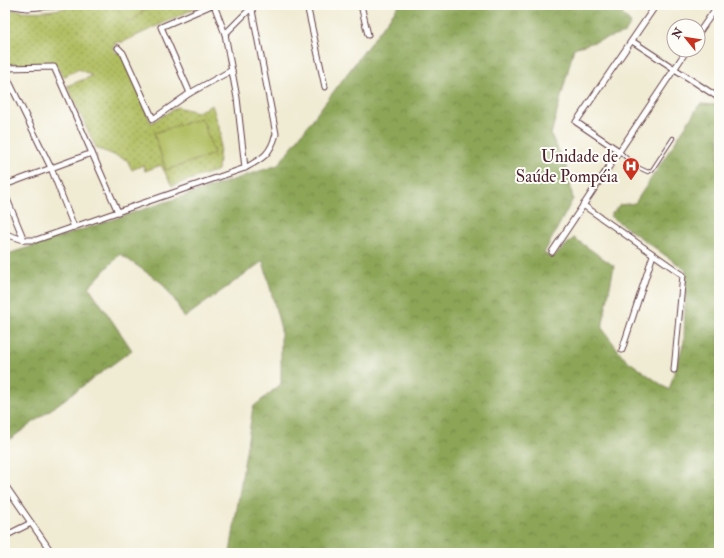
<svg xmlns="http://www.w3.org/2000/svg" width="724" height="558" viewBox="0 0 724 558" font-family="'IM FELL Double Pica',serif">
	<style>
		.forest { fill: url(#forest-crowns); stroke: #6b6240 }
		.park { fill: url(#park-dots); stroke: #7e6e46 }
		.pitch { fill: #b1be60; stroke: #7e6e46 }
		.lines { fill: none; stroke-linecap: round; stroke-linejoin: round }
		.service-casing { stroke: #633e44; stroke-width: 4.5 }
		.minor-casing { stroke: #633e44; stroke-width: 7 }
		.service { stroke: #fff; stroke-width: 2.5 }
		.minor { stroke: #fff; stroke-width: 5 }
		.labels { text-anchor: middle; stroke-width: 4; stroke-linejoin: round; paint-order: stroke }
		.poi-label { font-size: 17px; fill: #4a1f2b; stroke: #fdfcf7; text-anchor: end }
	</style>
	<defs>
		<pattern id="forest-crowns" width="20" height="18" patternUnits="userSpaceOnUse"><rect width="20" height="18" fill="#8ca556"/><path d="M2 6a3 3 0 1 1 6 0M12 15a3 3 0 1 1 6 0" fill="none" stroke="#748647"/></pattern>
		<pattern id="park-dots" width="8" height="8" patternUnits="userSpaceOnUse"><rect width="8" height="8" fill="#b1be60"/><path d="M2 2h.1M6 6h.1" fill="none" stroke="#929a4f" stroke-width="1.8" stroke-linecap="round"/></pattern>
	</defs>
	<rect width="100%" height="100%" fill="#fdfcf7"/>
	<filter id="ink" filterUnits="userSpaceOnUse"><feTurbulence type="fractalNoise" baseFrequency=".025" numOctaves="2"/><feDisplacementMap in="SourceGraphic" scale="8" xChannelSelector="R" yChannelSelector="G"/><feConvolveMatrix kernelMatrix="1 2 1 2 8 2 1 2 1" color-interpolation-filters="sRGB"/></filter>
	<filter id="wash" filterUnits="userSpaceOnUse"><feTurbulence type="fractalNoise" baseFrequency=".012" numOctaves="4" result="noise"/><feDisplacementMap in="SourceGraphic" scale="16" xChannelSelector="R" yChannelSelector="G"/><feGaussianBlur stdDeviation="0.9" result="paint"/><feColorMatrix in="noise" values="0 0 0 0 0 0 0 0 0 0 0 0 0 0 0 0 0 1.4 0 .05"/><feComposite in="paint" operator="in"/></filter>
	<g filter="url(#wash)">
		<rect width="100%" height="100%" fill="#f0ebd3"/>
		<path class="forest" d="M 399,5 L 625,5 L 622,14 L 631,23 L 625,33 L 574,48 L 551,135 L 567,168 L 573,199 L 544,253 L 552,258 L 574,238 L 614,266 L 602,328 L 624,358 L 669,390 L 684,342 L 686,270 L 610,216 L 619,205 L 635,203 L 700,104 L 719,105 L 719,553 L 230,553 L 253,407 L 281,384 L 281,329 L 263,261 L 184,318 L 176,302 L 162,283 L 120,254 L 89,287 L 132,350 L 5,443 L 5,255 L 278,165 Z"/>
		<path class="park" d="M 75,5 L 202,5 L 123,42 L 116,42 L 113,48 L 115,52 L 122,54 L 151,123 L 177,107 L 197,112 L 212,105 L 221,133 L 218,170 L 172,186 L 161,165 L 145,171 L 143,165 L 132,170 L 127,160 L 96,148 L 67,86 L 92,76 L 79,69 L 63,77 L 56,65 L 5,64 L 5,8 C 27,14 54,12 75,5 Z"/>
		<g class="pitch">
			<path d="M 114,5 L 149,5 L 130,23 Z"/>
			<path d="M 202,118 L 214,154 L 166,170 L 154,133 Z"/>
		</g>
	</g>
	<g filter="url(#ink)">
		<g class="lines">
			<g class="service-casing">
				<path id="service" d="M 619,151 L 635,166 L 648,172 L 652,170 L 673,138"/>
			</g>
			<g class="minor-casing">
				<g id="minor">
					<path d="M 6,5 L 27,8 L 65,5"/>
					<path d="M 214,5 L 225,34 L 237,98 L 245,168"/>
					<path d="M 307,5 L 325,87"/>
					<path d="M 361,5 L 368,35"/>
					<path d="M 225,34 L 253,6"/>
					<path d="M 698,34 L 718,5"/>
					<path d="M 632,41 L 719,98"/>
					<path d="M 118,48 L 123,53 L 153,119 L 190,93 L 232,70"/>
					<path d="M 5,68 L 54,67 L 118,212"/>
					<path d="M 5,73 L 51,168 L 74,227"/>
					<path d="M 190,93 L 161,27 L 212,5"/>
					<path d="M 619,151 L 576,122 L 656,5"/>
					<path d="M 5,185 L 92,153"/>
					<path d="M 5,194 L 24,240"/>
					<path d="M 583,205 L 683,275 L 674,370"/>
					<path d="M 5,234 L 24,240 L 36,240 L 245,168 C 263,158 270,155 276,134 L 251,5"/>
					<path d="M 552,252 L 687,50"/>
					<path d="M 622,350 L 653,255"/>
					<path d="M 5,485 L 52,553"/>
					<path d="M 5,536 L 31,523"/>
				</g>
			</g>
			<use href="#service" class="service"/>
			<use href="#minor" class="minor"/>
		</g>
	</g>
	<defs>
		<g id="hospital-pin" transform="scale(0.9)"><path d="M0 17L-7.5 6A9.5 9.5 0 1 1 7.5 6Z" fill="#c8321e" stroke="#fdfcf7"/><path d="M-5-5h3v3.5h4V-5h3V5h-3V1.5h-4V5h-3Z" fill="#fff"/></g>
	</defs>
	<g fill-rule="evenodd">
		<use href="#hospital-pin" x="631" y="166"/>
	</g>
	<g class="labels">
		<g class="poi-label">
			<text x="618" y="162">Unidade de<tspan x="618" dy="20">Saúde Pompéia</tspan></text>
		</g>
	</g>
	<rect width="724" height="558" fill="none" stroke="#fdfcf7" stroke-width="20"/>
	<g transform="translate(686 38) rotate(300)"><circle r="19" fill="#fdfcf7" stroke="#b5a4a5"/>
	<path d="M0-3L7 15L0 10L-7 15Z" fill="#c8321e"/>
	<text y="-6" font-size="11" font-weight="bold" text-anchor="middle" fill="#4a1f2b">N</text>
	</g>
</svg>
